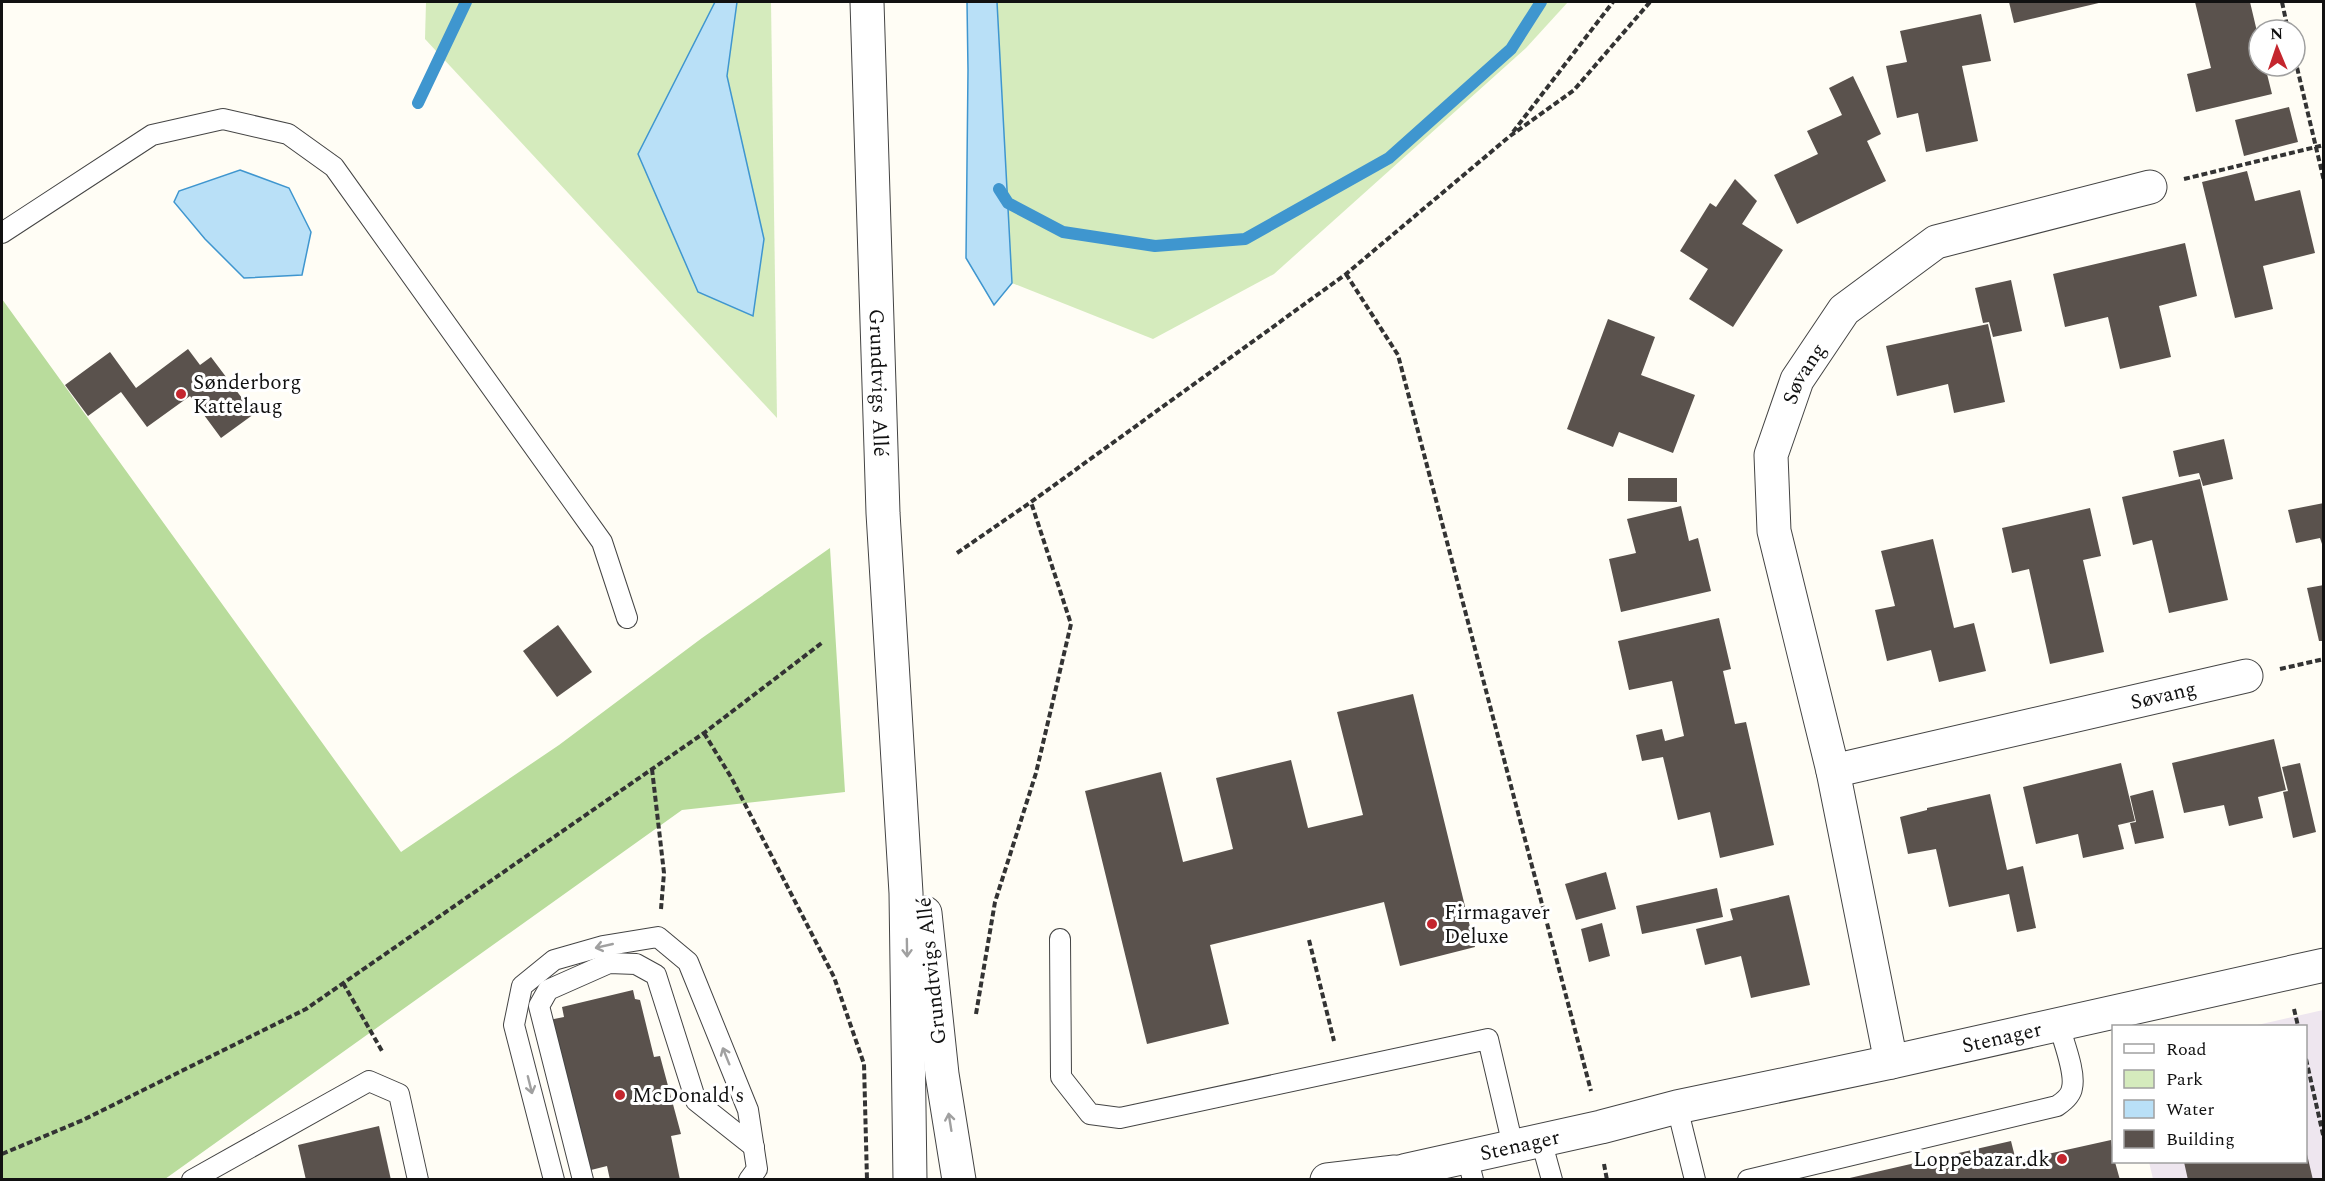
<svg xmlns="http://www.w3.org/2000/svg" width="2325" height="1181" viewBox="0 0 2325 1181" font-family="Spectral,serif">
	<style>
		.industrial { fill: #eee6ef }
		.green { fill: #d5ebbd }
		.forest { fill: #b9dc9c }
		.water { fill: #b9e0f7; stroke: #3f96cf; stroke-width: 1.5 }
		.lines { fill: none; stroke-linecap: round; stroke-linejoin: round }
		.stream { stroke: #3f96cf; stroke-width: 12 }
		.building { fill: #5a524d }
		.service-casing { stroke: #444; stroke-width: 22 }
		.minor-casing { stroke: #444; stroke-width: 35 }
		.tertiary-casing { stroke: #444; stroke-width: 35 }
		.path { stroke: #333; stroke-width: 4; stroke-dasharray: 6 3; stroke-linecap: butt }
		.service { stroke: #fff; stroke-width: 20 }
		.minor { stroke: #fff; stroke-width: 33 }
		.tertiary { stroke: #fff; stroke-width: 33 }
		.oneway { stroke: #a0a0a0 }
		.poi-dot { fill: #c4262e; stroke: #fff; stroke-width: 2 }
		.labels { text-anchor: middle; stroke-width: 6; stroke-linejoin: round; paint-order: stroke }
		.street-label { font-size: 21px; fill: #111; stroke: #fff }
		.poi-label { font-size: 21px; fill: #111; stroke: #fff; text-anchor: start }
	</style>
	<rect width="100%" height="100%" fill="#fffdf5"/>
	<path class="industrial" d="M 2323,1010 L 2323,1179 L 2153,1179 L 2149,1162 L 2306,1162 L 2306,1026 L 2253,1026 Z"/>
	<g class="green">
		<path d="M 426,2 L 771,2 L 777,418 L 425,39 Z"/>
		<path d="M 997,2 L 1568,2 L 1526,48 L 1274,274 L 1153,339 L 1012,283 Z"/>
	</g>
	<path class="forest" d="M 2,299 L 401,852 L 559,745 L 702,638 L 830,548 L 845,792 L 682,810 L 165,1179 L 2,1179 Z"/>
	<g class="water">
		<path d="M 715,2 L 737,2 L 727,76 L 764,239 L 753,316 L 698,292 L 638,154 Z"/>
		<path d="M 967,2 L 997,2 L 1012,283 L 994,305 L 966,258 L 968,70 Z"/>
		<path d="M 240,170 L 289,188 L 311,232 L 302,275 L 244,278 L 205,239 L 174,202 L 179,191 Z"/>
	</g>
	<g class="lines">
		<g class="stream">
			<path d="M 418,103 L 466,2"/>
			<path d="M 999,189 L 1008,203 L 1063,232 L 1155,246 L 1245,239 L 1389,158 L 1511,49 L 1541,2"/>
		</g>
	</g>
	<g class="building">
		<path d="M 2009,2 L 2103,2 L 2014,23 Z"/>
		<path d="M 2195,2 L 2250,2 L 2259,40 L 2259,66 L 2265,66 L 2272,94 L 2196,112 L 2187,74 L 2211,68 Z"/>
		<path d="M 1981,14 L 1991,61 L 1962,66 L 1978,141 L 1926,152 L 1918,113 L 1897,118 L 1886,66 L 1907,62 L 1900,31 Z"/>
		<path d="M 1853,76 L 1881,134 L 1867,141 L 1886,181 L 1797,224 L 1774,175 L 1818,154 L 1807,131 L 1842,115 L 1829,88 Z"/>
		<path d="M 2289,107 L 2298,142 L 2244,156 L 2235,120 Z"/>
		<path d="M 2247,171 L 2255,201 L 2300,190 L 2315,253 L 2263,266 L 2273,309 L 2235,318 L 2202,182 Z"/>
		<path d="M 1735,179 L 1757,201 L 1742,224 L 1783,250 L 1733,327 L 1689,299 L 1708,269 L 1680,251 L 1710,203 L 1716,207 Z"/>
		<path d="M 2185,243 L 2197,296 L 2159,306 L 2171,357 L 2120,369 L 2108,317 L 2065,327 L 2053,274 Z"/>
		<path d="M 2011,280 L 2022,331 L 1993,337 L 1989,322 L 1983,323 L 1975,288 Z"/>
		<path d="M 1608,319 L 1655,337 L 1641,375 L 1695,395 L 1673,453 L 1619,432 L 1613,447 L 1567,429 Z"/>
		<path d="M 1988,324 L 2005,402 L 1954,413 L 1948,384 L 1897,396 L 1886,346 Z"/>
		<path d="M 188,349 L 200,365 L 211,357 L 254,414 L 221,438 L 190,396 L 147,427 L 121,392 L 88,416 L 65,385 L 110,352 L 136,388 Z"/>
		<path d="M 2224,439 L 2233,479 L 2203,486 L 2199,473 L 2179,477 L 2173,451 Z"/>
		<path d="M 1628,478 L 1677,478 L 1677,502 L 1628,501 Z"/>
		<path d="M 2200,479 L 2228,600 L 2169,613 L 2152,540 L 2133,545 L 2122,497 Z"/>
		<path d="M 2324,503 L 2324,550 L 2320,538 L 2296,543 L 2288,510 Z"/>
		<path d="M 1681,506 L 1689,541 L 1698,538 L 1711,591 L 1621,612 L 1609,559 L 1636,553 L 1627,519 Z"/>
		<path d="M 2090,508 L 2101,556 L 2083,560 L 2104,652 L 2050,664 L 2029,569 L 2012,573 L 2002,528 Z"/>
		<path d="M 1933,539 L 1954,628 L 1974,623 L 1986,671 L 1939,682 L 1931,650 L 1887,661 L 1875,610 L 1895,606 L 1881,551 Z"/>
		<path d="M 2324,585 L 2324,641 L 2319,641 L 2307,588 Z"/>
		<path d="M 1719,618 L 1731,669 L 1723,671 L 1735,724 L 1746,722 L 1774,845 L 1720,858 L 1710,812 L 1678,820 L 1663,757 L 1642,761 L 1636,735 L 1662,729 L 1665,741 L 1684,736 L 1672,681 L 1629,690 L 1618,641 Z"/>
		<path d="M 558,625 L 592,672 L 557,697 L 523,651 Z"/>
		<path d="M 1413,694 L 1475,947 L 1400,966 L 1384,902 L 1210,945 L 1229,1024 L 1147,1044 L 1085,791 L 1161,772 L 1183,862 L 1233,849 L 1216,778 L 1291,760 L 1308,828 L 1363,815 L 1337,712 Z"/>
		<path d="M 2274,739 L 2286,790 L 2258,797 L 2263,818 L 2229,826 L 2224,805 L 2184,813 L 2172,763 Z"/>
		<path d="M 2121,763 L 2135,821 L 2118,825 L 2124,849 L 2083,858 L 2078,834 L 2036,844 L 2023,787 Z"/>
		<path d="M 2300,763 L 2316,832 L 2293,838 L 2283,792 L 2288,791 L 2282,767 Z"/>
		<path d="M 2153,790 L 2164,838 L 2135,844 L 2130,823 L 2136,822 L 2130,796 Z"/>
		<path d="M 1990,794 L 2007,870 L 2023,866 L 2036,928 L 2017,932 L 2009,894 L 1949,907 L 1936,849 L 1908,854 L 1900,817 L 1927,810 L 1927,808 Z"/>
		<path d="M 1606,872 L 1616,909 L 1576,920 L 1565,884 Z"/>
		<path d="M 1717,888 L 1723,917 L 1642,934 L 1636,906 Z"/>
		<path d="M 1789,895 L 1810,985 L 1751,998 L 1741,956 L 1705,965 L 1696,929 L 1733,920 L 1730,909 Z"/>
		<path d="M 1602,923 L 1610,956 L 1589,962 L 1581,929 Z"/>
		<path d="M 633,990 L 635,999 L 640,1000 L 654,1057 L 660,1056 L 681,1134 L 671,1136 L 680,1180 L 610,1180 L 607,1166 L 587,1171 L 549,1020 L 564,1017 L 562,1007 Z"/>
		<path d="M 379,1126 L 391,1180 L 306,1180 L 298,1145 Z"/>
		<path d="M 2111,1140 L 2114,1162 L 2115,1162 L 2120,1180 L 1841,1180 L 2011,1141 L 2016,1161 Z"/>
		<path d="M 2306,1150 L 2313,1180 L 2188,1180 L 2184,1162 L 2306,1162 Z"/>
	</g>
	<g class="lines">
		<g class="service-casing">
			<g id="service">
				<path d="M 2,233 L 152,135 L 223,119 L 288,134 L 334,167 L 602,542 L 627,618"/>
				<path d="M 1060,939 L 1061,1077 L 1090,1114 L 1120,1118 L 1488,1039 L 1513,1146"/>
				<path d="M 1677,1107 L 1695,1180"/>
				<path d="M 1541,1140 L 1552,1180"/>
				<path d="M 1467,1156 L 1473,1180"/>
				<path d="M 192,1180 L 369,1081 L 399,1094 L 418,1180"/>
				<path d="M 554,1180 L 514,1025 L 522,986 L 554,960 L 603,946 L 658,937 L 688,962 L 748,1110 L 757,1169 L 749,1180"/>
				<path d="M 583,1180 L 539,1006 L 548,990 L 609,963 L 636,964 L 656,975 L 696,1101 L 754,1147"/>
				<path d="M 1748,1180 L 2057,1106 C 2063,1102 2071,1096 2072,1088 C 2076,1072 2063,1041 2059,1025"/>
			</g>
		</g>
		<g class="minor-casing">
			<g id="minor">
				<path id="s1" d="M 1833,771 L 2246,676"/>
				<path id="s2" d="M 1891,1062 L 1833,771 L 1774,531 L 1771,455 L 1797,380 L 1844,310 L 1936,242 L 2150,187"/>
			</g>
		</g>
		<g class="tertiary-casing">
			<g id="tertiary">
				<path id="s3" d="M 867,2 L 883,513 L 906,893 L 910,1180"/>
				<path d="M 925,913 L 942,1074 L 959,1180"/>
				<path d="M 1327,1180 L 1395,1172"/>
				<path id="s4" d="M 1374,1180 L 1407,1170 L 1601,1127 L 1677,1107 L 1891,1062 L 2324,965"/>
			</g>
		</g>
		<g class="path">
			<path d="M 2282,2 L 2288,30"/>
			<path d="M 2295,59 L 2324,181"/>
			<path d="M 1513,132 L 1613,2"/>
			<path d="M 2184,179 L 2324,145"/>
			<path d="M 1346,274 L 1398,355 L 1591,1091"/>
			<path d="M 957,553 L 1031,502 L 1346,274 L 1510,136 L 1574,90 L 1650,2"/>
			<path d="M 2280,669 L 2324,659"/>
			<path d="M 704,733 L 731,777 L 834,977 L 864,1064 L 867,1180"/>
			<path d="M 652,769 L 664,873 L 661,909"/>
			<path d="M 1309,940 L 1334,1041"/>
			<path d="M 343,983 L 382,1051 L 381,1053"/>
			<path d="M 2294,1009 L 2298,1026"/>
			<path d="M 976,1014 L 995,902 L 1036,773 L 1071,624 L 1031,502"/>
			<path d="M 2306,1059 L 2324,1139"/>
			<path d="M 2,1154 L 83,1120 L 306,1009 L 704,733 L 823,642"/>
			<path d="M 1604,1164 L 1607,1180"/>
		</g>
		<use href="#service" class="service"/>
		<use href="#minor" class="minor"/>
		<use href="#tertiary" class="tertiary"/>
	</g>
	<defs><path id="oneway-shaft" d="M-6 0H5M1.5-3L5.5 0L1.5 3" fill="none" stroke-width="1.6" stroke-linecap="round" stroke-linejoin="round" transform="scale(1.5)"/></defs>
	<g class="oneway">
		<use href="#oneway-shaft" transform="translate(604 946) rotate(167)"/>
		<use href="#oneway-shaft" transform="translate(907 948) rotate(89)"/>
		<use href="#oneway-shaft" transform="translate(726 1056) rotate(-112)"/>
		<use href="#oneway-shaft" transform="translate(530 1085) rotate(76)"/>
		<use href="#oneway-shaft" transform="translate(950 1122) rotate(-99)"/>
	</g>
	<g class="poi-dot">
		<circle cx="181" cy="394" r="6"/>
		<circle cx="1432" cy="924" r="6"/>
		<circle cx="620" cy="1095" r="6"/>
		<circle cx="2062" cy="1159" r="6"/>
	</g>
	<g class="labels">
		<g class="street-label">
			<text dy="7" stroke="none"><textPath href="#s2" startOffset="708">Søvang</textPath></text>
			<text dy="7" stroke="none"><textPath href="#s3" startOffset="381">Grundtvigs Allé</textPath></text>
			<text dy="7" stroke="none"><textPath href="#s1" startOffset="339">Søvang</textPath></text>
			<text transform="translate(931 971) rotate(-96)" y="7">Grundtvigs Allé</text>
			<text dy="7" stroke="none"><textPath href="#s4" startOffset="644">Stenager</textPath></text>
			<text dy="7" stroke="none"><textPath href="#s4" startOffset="150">Stenager</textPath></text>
		</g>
		<g class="poi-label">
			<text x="193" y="389">Sønderborg<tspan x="193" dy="24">Kattelaug</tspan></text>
			<text x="1444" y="919">Firmagaver<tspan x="1444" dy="24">Deluxe</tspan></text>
			<text x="632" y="1102">McDonald's</text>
			<text x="2050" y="1166" text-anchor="end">Loppebazar.dk</text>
		</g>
	</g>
	<rect width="2325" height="1181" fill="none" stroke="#111111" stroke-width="6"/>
	<rect x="2112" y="1025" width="195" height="138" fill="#ffffff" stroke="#a0a0a0" stroke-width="1.5"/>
	<rect x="2124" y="1044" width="30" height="9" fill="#ffffff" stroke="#a0a0a0" stroke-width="1.5"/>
	<text x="2166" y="1055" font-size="18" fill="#111111">Road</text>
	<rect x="2124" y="1070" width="30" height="18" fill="#d5ebbd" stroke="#a0a0a0" stroke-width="1.5"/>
	<text x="2166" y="1085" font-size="18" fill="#111111">Park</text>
	<rect x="2124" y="1100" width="30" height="18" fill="#b9e0f7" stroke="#a0a0a0" stroke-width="1.5"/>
	<text x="2166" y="1115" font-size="18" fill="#111111">Water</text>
	<rect x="2124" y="1130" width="30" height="18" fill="#5a524d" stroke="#a0a0a0" stroke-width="1.5"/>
	<text x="2166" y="1145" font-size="18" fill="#111111">Building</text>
	<g transform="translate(2277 48) rotate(358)"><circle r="28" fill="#ffffff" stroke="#a0a0a0" stroke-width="1.5"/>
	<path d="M0-4.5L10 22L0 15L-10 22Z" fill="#c4262e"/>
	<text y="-9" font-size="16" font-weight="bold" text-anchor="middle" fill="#111111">N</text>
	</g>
</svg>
